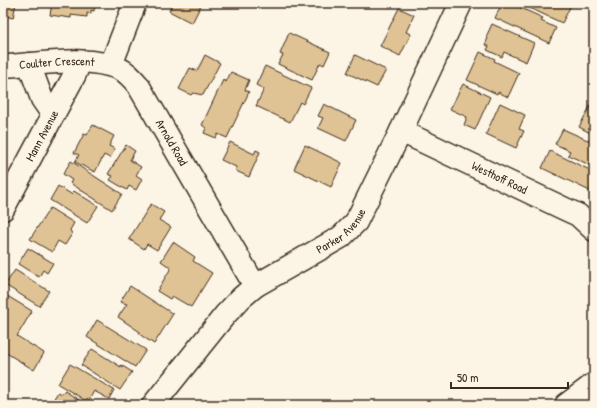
<svg xmlns="http://www.w3.org/2000/svg" width="597" height="408" viewBox="0 0 597 408" font-family="'Patrick Hand',sans-serif">
	<style>
		.building { fill: #e0c394; stroke: #3b2a1e }
		.lines { fill: none; stroke-linecap: round; stroke-linejoin: round }
		.minor-casing { stroke: #3b2a1e; stroke-width: 25 }
		.minor { stroke: #fcf5e5; stroke-width: 22 }
		.labels { text-anchor: middle; stroke-width: 3.5; stroke-linejoin: round; paint-order: stroke }
		.street-label { font-size: 12px; fill: #3b2a1e; stroke: #fcf5e5 }
	</style>
	<rect width="100%" height="100%" fill="#fcf5e5"/>
	<filter id="ink" filterUnits="userSpaceOnUse"><feTurbulence type="fractalNoise" baseFrequency=".025" numOctaves="2"/><feDisplacementMap in="SourceGraphic" scale="8" xChannelSelector="R" yChannelSelector="G"/><feConvolveMatrix kernelMatrix="1 2 1 2 8 2 1 2 1" color-interpolation-filters="sRGB"/></filter>
	<g filter="url(#ink)">
		<g class="building">
			<path d="M 3,3 L 16,3 L 13,18 L 5,16 L 3,28 Z"/>
			<path d="M 52,3 L 95,3 L 94,11 L 91,10 L 91,14 L 87,13 L 87,17 L 71,15 L 71,18 L 50,15 Z"/>
			<path d="M 173,3 L 202,3 L 192,23 L 169,11 Z"/>
			<path d="M 502,3 L 508,6 L 510,3 L 543,18 L 541,21 L 556,28 L 549,43 L 495,18 Z"/>
			<path d="M 519,3 L 572,3 L 562,23 Z"/>
			<path d="M 399,8 L 414,15 L 406,32 L 411,34 L 400,56 L 380,46 Z"/>
			<path d="M 492,24 L 534,43 L 526,62 L 504,52 L 502,57 L 487,50 L 489,46 L 485,45 L 488,38 L 486,37 Z"/>
			<path d="M 289,33 L 330,52 L 324,65 L 320,63 L 312,80 L 278,64 L 283,55 L 280,54 Z"/>
			<path d="M 480,52 L 495,59 L 494,61 L 519,73 L 508,97 L 498,92 L 497,94 L 467,80 Z"/>
			<path d="M 205,55 L 220,63 L 203,95 L 193,93 L 191,95 L 179,89 L 190,68 L 197,71 Z"/>
			<path d="M 355,55 L 386,70 L 377,87 L 347,73 Z"/>
			<path d="M 265,66 L 311,88 L 303,104 L 300,102 L 290,122 L 256,106 L 264,89 L 256,85 Z"/>
			<path d="M 231,72 L 249,80 L 245,90 L 249,92 L 227,138 L 218,134 L 216,138 L 204,133 L 206,128 L 202,125 L 223,80 L 226,82 Z"/>
			<path d="M 463,84 L 490,97 L 475,130 L 464,125 L 467,117 L 450,109 Z"/>
			<path d="M 594,99 L 594,135 L 579,127 Z"/>
			<path d="M 500,103 L 525,115 L 519,129 L 524,131 L 516,148 L 486,134 Z"/>
			<path d="M 324,104 L 356,120 L 346,141 L 318,128 L 323,118 L 318,116 Z"/>
			<path d="M 93,125 L 114,136 L 109,146 L 115,149 L 110,158 L 104,155 L 95,172 L 75,162 L 79,155 L 74,153 L 84,134 L 87,135 Z"/>
			<path d="M 563,129 L 594,143 L 594,167 L 568,155 L 570,151 L 555,144 Z"/>
			<path d="M 230,142 L 254,154 L 256,150 L 260,152 L 249,177 L 236,171 L 236,167 L 221,160 Z"/>
			<path d="M 126,145 L 135,151 L 130,160 L 141,167 L 136,175 L 142,179 L 136,190 L 129,186 L 127,190 L 110,180 L 113,176 L 108,174 Z"/>
			<path d="M 305,145 L 342,163 L 331,187 L 294,169 Z"/>
			<path d="M 550,151 L 594,172 L 594,193 L 542,168 Z"/>
			<path d="M 71,161 L 122,194 L 112,210 L 70,183 L 72,180 L 63,174 Z"/>
			<path d="M 58,186 L 71,194 L 74,191 L 98,206 L 87,223 L 50,200 Z"/>
			<path d="M 151,204 L 164,212 L 159,220 L 171,227 L 157,250 L 147,244 L 144,249 L 129,239 Z"/>
			<path d="M 50,208 L 74,223 L 70,230 L 72,234 L 65,245 L 58,241 L 52,252 L 30,239 Z"/>
			<path d="M 173,242 L 195,257 L 193,261 L 212,273 L 191,307 L 172,296 L 170,299 L 157,291 L 171,268 L 161,261 Z"/>
			<path d="M 28,248 L 53,263 L 47,273 L 43,270 L 39,277 L 18,264 Z"/>
			<path d="M 15,270 L 49,291 L 39,306 L 5,285 Z"/>
			<path d="M 130,286 L 173,314 L 154,344 L 139,334 L 140,332 L 118,317 L 127,304 L 120,302 Z"/>
			<path d="M 4,294 L 32,311 L 17,336 L 44,353 L 34,370 L 3,351 L 3,296 Z"/>
			<path d="M 97,320 L 146,350 L 135,367 L 87,337 Z"/>
			<path d="M 92,349 L 121,367 L 121,365 L 132,372 L 120,390 L 81,365 Z"/>
			<path d="M 70,364 L 114,390 L 109,399 L 94,391 L 88,402 L 58,384 Z"/>
			<path d="M 65,391 L 79,400 L 77,402 L 81,405 L 50,405 L 58,392 L 62,394 Z"/>
		</g>
		<g class="lines">
			<g class="minor-casing">
				<g id="minor">
					<path d="M 29,64 L 42,99 L 53,115"/>
					<path d="M 111,65 L 135,3"/>
					<path id="s1" d="M 3,66 C 37,65 88,54 120,69 C 127,72 133,79 138,85 L 255,286"/>
					<path id="s2" d="M 401,131 L 565,209 L 578,215 L 594,230"/>
					<path id="s3" d="M 3,209 L 75,74 L 80,62"/>
					<path id="s4" d="M 153,405 L 225,315 L 241,298 L 255,286 L 341,237 L 356,222 L 401,131 L 461,3"/>
					<path d="M 566,405 L 594,384"/>
				</g>
			</g>
			<use href="#minor" class="minor"/>
		</g>
	</g>
	<g class="labels">
		<g class="street-label">
			<text dy="4" stroke="none"><textPath href="#s1" startOffset="54">Coulter Crescent</textPath></text>
			<text dy="4" stroke="none"><textPath href="#s3" startOffset="83">Mann Avenue</textPath></text>
			<text dy="4" stroke="none"><textPath href="#s1" startOffset="209">Arnold Road</textPath></text>
			<text dy="4" stroke="none"><textPath href="#s2" startOffset="109">Westhoff Road</textPath></text>
			<text dy="4" stroke="none"><textPath href="#s4" startOffset="260">Parker Avenue</textPath></text>
		</g>
	</g>
	<rect width="597" height="408" fill="none" stroke="#fcf5e5" stroke-width="16"/>
	<rect x="8" y="8" width="581" height="392" fill="none" stroke="#3b2a1e" stroke-width="1.5" filter="url(#ink)"/>
	<path d="M451 382v6h117v-6" fill="none" stroke="#3b2a1e" stroke-width="2"/>
	<text x="457" y="382" font-size="12" fill="#3b2a1e" stroke="#fcf5e5" stroke-width="3" paint-order="stroke">50 m</text>
</svg>
